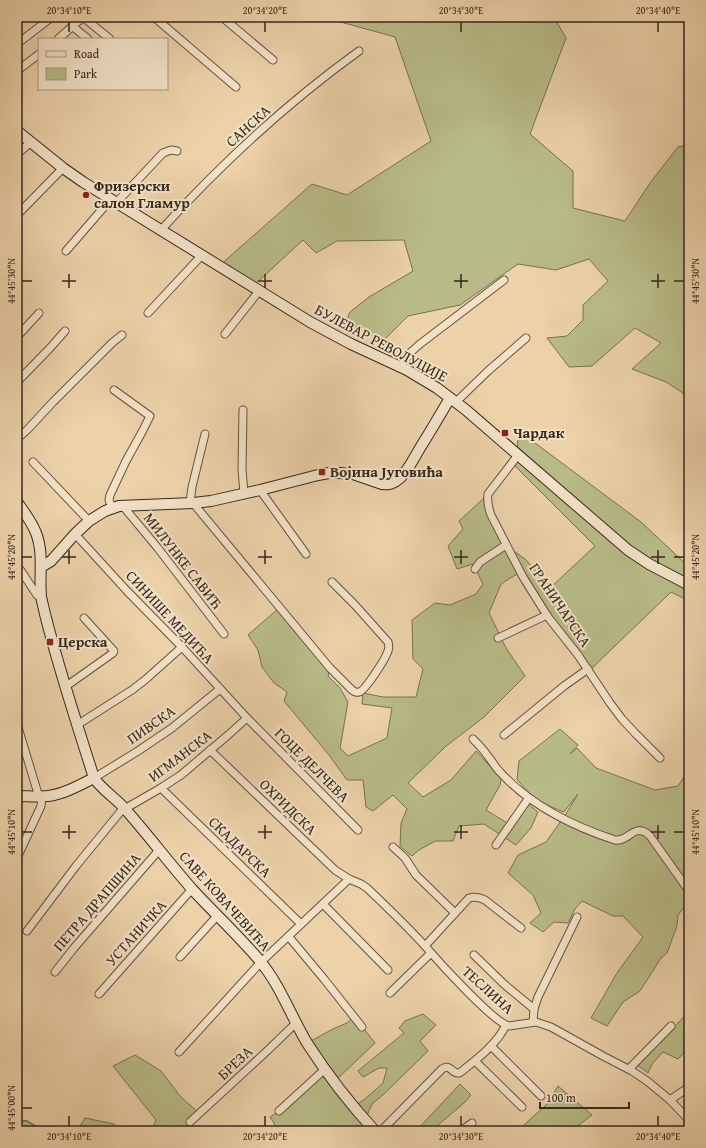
<svg xmlns="http://www.w3.org/2000/svg" width="706" height="1148" viewBox="0 0 706 1148" font-family="'Gentium Book Plus',serif">
	<style>
		.green { fill: #b8bb87; stroke: #767252 }
		.lines { fill: none; stroke-linecap: round; stroke-linejoin: round }
		.stream { stroke: #747c78; stroke-width: 2 }
		.street-casing { stroke: #625340; stroke-width: 9 }
		.secondary-casing { stroke: #34291d; stroke-width: 12 }
		.street { stroke: #f3e1c7; stroke-width: 7 }
		.secondary { stroke: #f3e1c7; stroke-width: 10 }
		.ticks { fill: none; stroke: #34291d; stroke-width: 1.5 }
		.poi-dot { fill: #8f2418; stroke: #f3e1c7; stroke-width: 1.5 }
		.labels { text-anchor: middle; stroke-width: 4; stroke-linejoin: round; paint-order: stroke }
		.street-label { font-size: 15px; fill: #34291d; stroke: #f3e1c7 }
		.poi-label { font-size: 15px; font-weight: bold; fill: #34291d; stroke: #f3e1c7; text-anchor: start }
		.neatline { fill: none; stroke: #34291d; stroke-width: 1.5 }
		.ticks-label { font-size: 10px; text-anchor: middle; fill: #34291d }
	</style>
	<rect width="100%" height="100%" fill="#ecd1a9"/>
	<filter id="stains"><feTurbulence type="fractalNoise" baseFrequency=".005" numOctaves="4"/><feColorMatrix values="0 0 0 0 .2 0 0 0 0 .09 0 0 0 0 .02 0 0 0 .5 -.17"/></filter>
	<radialGradient id="worn" r=".72"><stop offset=".6" stop-color="#630" stop-opacity="0"/><stop offset="1" stop-color="#630" stop-opacity=".3"/></radialGradient>
	<g class="green">
		<path d="M 333,17 L 554,17 L 566,38 L 530,134 L 573,171 L 573,208 L 625,221 L 650,183 L 678,147 L 689,145 L 689,397 L 666,382 L 632,369 L 661,343 L 635,328 L 592,366 L 569,367 L 547,338 L 567,336 L 583,320 L 583,305 L 608,281 L 589,259 L 556,270 L 518,264 L 460,305 L 408,316 L 383,341 L 346,322 L 350,312 L 369,297 L 413,271 L 404,240 L 337,241 L 316,253 L 303,240 L 252,287 L 219,266 L 312,184 L 347,195 L 431,141 L 395,37 L 337,21 Z"/>
		<path d="M 519,431 L 641,522 L 689,567 L 689,601 L 671,592 L 589,671 L 520,572 L 501,584 L 489,613 L 506,648 L 525,676 L 484,717 L 445,747 L 408,783 L 423,797 L 451,780 L 476,751 L 501,778 L 500,785 L 486,810 L 512,826 L 528,804 L 538,812 L 531,828 L 516,845 L 484,824 L 459,826 L 453,841 L 435,841 L 419,850 L 412,856 L 400,846 L 401,823 L 407,809 L 393,795 L 373,811 L 366,807 L 363,780 L 347,780 L 329,755 L 284,701 L 287,692 L 274,683 L 262,667 L 258,650 L 248,635 L 279,608 L 330,668 L 328,676 L 340,688 L 348,702 L 340,748 L 348,756 L 387,738 L 392,708 L 362,704 L 363,693 L 383,697 L 416,697 L 423,669 L 413,659 L 412,620 L 435,603 L 450,605 L 476,594 L 483,584 L 473,564 L 457,569 L 448,546 L 463,529 L 459,521 L 484,498 L 508,547 L 525,559 L 551,587 L 595,546 L 515,466 Z"/>
		<path d="M 560,729 L 578,745 L 570,754 L 577,748 L 596,768 L 655,790 L 678,786 L 686,774 L 689,777 L 689,902 L 688,902 L 678,915 L 677,926 L 667,953 L 661,958 L 640,991 L 623,1002 L 607,1026 L 591,1018 L 617,973 L 643,937 L 623,916 L 613,916 L 582,901 L 575,909 L 568,923 L 554,922 L 543,932 L 530,923 L 541,913 L 533,895 L 508,873 L 518,855 L 546,842 L 566,814 L 578,794 L 564,812 C 546,806 528,795 517,779 L 519,761 Z"/>
		<path d="M 689,1011 L 689,1047 L 678,1059 L 663,1052 L 652,1064 L 648,1073 L 637,1065 L 658,1045 Z"/>
		<path d="M 423,1014 L 436,1025 L 420,1041 L 428,1051 L 384,1094 L 372,1104 L 365,1120 L 375,1131 L 279,1131 L 270,1117 L 279,1111 L 325,1069 L 307,1043 L 333,1029 L 347,1023 L 354,1016 L 375,1043 L 334,1082 L 353,1107 L 365,1099 L 383,1083 L 387,1068 L 379,1068 L 363,1077 L 358,1071 L 404,1033 L 399,1028 L 405,1021 Z"/>
		<path d="M 135,1055 L 161,1071 L 180,1096 L 200,1114 L 187,1125 L 191,1131 L 151,1131 L 156,1120 L 113,1066 Z"/>
		<path d="M 460,1084 L 471,1095 L 464,1103 L 431,1131 L 416,1131 Z"/>
		<path d="M 558,1086 L 592,1115 L 571,1131 L 528,1131 L 523,1126 L 547,1104 Z"/>
		<path d="M 85,1118 L 114,1124 L 121,1131 L 77,1131 Z"/>
		<path d="M 27,1121 L 44,1131 L 17,1131 L 17,1122 Z"/>
	</g>
	<g class="lines">
		<path class="stream" d="M 17,1121 L 27,1121 L 44,1131"/>
		<g class="street-casing">
			<g id="street">
				<path d="M 83,17 L 110,39"/>
				<path d="M 154,17 L 236,87"/>
				<path d="M 222,17 L 273,60"/>
				<path d="M 256,17 L 257,17"/>
				<path d="M 72,26 L 88,39"/>
				<path d="M 58,39 L 83,17"/>
				<path d="M 17,44 L 52,17"/>
				<path d="M 17,71 L 39,54"/>
				<path d="M 17,154 L 30,143"/>
				<path d="M 117,202 L 163,153 L 171,150 L 177,151"/>
				<path d="M 17,215 L 63,168"/>
				<path d="M 161,230 C 221,164 287,103 359,51"/>
				<path d="M 66,251 L 111,199"/>
				<path d="M 148,313 L 202,255"/>
				<path d="M 225,334 L 259,291"/>
				<path d="M 17,337 L 39,313"/>
				<path d="M 400,367 L 411,352 L 420,344 L 504,280"/>
				<path d="M 17,382 L 50,348 L 65,331"/>
				<path d="M 456,402 L 488,371 L 526,338"/>
				<path d="M 243,410 L 242,469 L 244,493"/>
				<path d="M 17,439 L 28,429 L 53,402 L 112,343 L 122,335"/>
				<path d="M 518,455 L 488,494 C 487,502 488,507 491,515 L 523,577 L 548,617 L 578,655 L 610,703 L 622,719 L 635,733 L 660,758"/>
				<path d="M 33,462 L 89,521"/>
				<path d="M 260,490 L 306,554"/>
				<path d="M 190,503 L 192,487 L 205,434"/>
				<path d="M 193,503 L 330,668 L 351,689 C 353,691 356,693 359,692 C 365,691 386,658 388,651 C 389,648 389,645 388,642 L 355,605 L 332,582"/>
				<path d="M 122,505 L 157,547 L 224,634"/>
				<path d="M 112,508 L 109,500 L 110,495 L 126,461 L 142,432 L 150,416 L 114,390"/>
				<path d="M 75,534 L 127,591 L 182,647 L 247,718 L 358,830"/>
				<path d="M 17,565 L 37,595 L 41,597"/>
				<path d="M 475,569 L 480,562 L 506,545"/>
				<path d="M 498,638 L 547,615"/>
				<path d="M 65,687 L 113,653 L 114,651 L 84,618"/>
				<path d="M 17,724 L 39,797"/>
				<path d="M 77,725 L 132,690 L 145,680 L 182,647"/>
				<path d="M 504,735 L 564,686 L 588,669"/>
				<path d="M 473,739 C 478,744 483,749 487,755 C 492,761 495,767 500,772 C 531,806 572,826 615,840 C 630,842 634,821 650,836 L 689,891"/>
				<path d="M 210,750 L 335,870 L 349,879 L 361,884 L 367,888 C 387,907 407,926 425,946 C 438,961 494,1023 509,1026 L 536,1022 L 551,1027 L 603,1056 L 632,1071 L 647,1081 L 670,1100 L 689,1120"/>
				<path d="M 94,778 L 138,751 L 172,728 L 220,689"/>
				<path d="M 161,788 L 301,924"/>
				<path d="M 496,845 L 528,799"/>
				<path d="M 393,847 L 405,858 L 416,875 L 455,913"/>
				<path d="M 17,858 L 41,806 L 42,797"/>
				<path d="M 323,904 L 388,970"/>
				<path d="M 27,931 L 76,866 L 121,811 L 161,788 L 181,775 L 227,736 L 247,718"/>
				<path d="M 289,937 L 324,979 L 362,1027"/>
				<path d="M 425,946 L 469,898 C 475,896 479,897 485,900 L 521,928"/>
				<path d="M 474,955 L 505,985 L 534,1009"/>
				<path d="M 180,957 L 217,916"/>
				<path d="M 55,972 L 74,948 L 159,850"/>
				<path d="M 390,993 L 431,953"/>
				<path d="M 99,994 L 192,889"/>
				<path d="M 533,1022 L 534,1009 L 538,997 L 577,917"/>
				<path d="M 491,1046 L 541,1096"/>
				<path d="M 179,1052 L 261,962 L 349,879"/>
				<path d="M 475,1061 L 522,1107"/>
				<path d="M 629,1069 L 671,1026"/>
				<path d="M 670,1100 L 689,1087"/>
				<path d="M 279,1111 L 325,1069"/>
				<path d="M 190,1122 L 266,1052 L 296,1023"/>
				<path d="M 381,1131 L 442,1069 C 451,1063 451,1074 459,1073 C 462,1072 464,1069 467,1067 C 481,1056 498,1042 506,1025"/>
				<path d="M 461,1131 L 472,1123"/>
			</g>
		</g>
		<g class="secondary-casing">
			<g id="secondary">
				<path d="M 17,131 L 63,168 L 83,182 L 310,322 L 351,344 L 407,370 L 437,388 L 466,410 L 628,550 L 649,564 L 689,585"/>
				<path d="M 17,502 C 24,512 32,522 36,533 C 44,553 39,575 41,596 C 42,602 44,609 45,614 C 59,670 77,724 94,778 C 103,791 116,798 126,810 C 149,836 169,863 192,889 C 214,913 239,936 260,961 C 280,985 291,1016 307,1043 C 327,1074 350,1104 375,1131"/>
				<path d="M 41,567 L 51,561 L 75,534 L 89,521 L 105,511 L 119,506 L 193,503 L 211,501 L 260,490 L 318,475 L 329,473 L 340,473 L 353,474 L 382,484 C 389,485 393,484 399,479 C 408,471 414,458 420,448 C 430,432 440,415 450,398"/>
				<path d="M 17,796 C 27,796 38,797 48,796 C 64,794 80,785 94,778"/>
			</g>
		</g>
		<use href="#street" class="street"/>
		<use href="#secondary" class="secondary"/>
	</g>
	<path class="ticks" d="M 69,22 L 69,32M 265,22 L 265,32M 461,22 L 461,32M 658,22 L 658,32M 69,274 L 69,288M 265,274 L 265,288M 461,274 L 461,288M 658,274 L 658,288M 22,281 L 32,281M 62,281 L 76,281M 258,281 L 272,281M 454,281 L 468,281M 651,281 L 665,281M 674,281 L 684,281M 69,550 L 69,564M 265,550 L 265,564M 461,550 L 461,564M 658,550 L 658,564M 22,557 L 32,557M 62,557 L 76,557M 258,557 L 272,557M 454,557 L 468,557M 651,557 L 665,557M 674,557 L 684,557M 69,825 L 69,839M 265,825 L 265,839M 461,825 L 461,839M 658,825 L 658,839M 22,832 L 32,832M 62,832 L 76,832M 258,832 L 272,832M 454,832 L 468,832M 651,832 L 665,832M 674,832 L 684,832M 22,1108 L 32,1108M 69,1116 L 69,1126M 265,1116 L 265,1126M 461,1116 L 461,1126M 658,1116 L 658,1126"/>
	<g class="poi-dot">
		<circle cx="86" cy="195" r="4"/>
		<rect x="501" y="429" width="8" height="8" rx="2"/>
		<rect x="318" y="468" width="8" height="8" rx="2"/>
		<rect x="46" y="638" width="8" height="8" rx="2"/>
	</g>
	<g class="labels">
		<g class="street-label">
			<text transform="translate(248 126) rotate(-42)" y="5">САНСКА</text>
			<text transform="translate(381 343) rotate(28)" y="5">БУЛЕВАР РЕВОЛУЦИЈЕ</text>
			<text transform="translate(183 561) rotate(52)" y="5">МИЛУНКЕ САВИЋ</text>
			<text transform="translate(560 605) rotate(56)" y="5">ГРАНИЧАРСКА</text>
			<text transform="translate(170 617) rotate(47)" y="5">СИНИШЕ МЕДИЋА</text>
			<text transform="translate(151 725) rotate(-35)" y="5">ПИВСКА</text>
			<text transform="translate(180 756) rotate(-37)" y="5">ИГМАНСКА</text>
			<text transform="translate(312 765) rotate(45)" y="5">ГОЦЕ ДЕЛЧЕВА</text>
			<text transform="translate(288 807) rotate(44)" y="5">ОХРИДСКА</text>
			<text transform="translate(240 847) rotate(44)" y="5">СКАДАРСКА</text>
			<text transform="translate(225 901) rotate(48)" y="5">САВЕ КОВАЧЕВИЋА</text>
			<text transform="translate(97 902) rotate(-49)" y="5">ПЕТРА ДРАПШИНА</text>
			<text transform="translate(136 933) rotate(-48)" y="5">УСТАНИЧКА</text>
			<text transform="translate(488 990) rotate(42)" y="5">ТЕСЛИНА</text>
			<text transform="translate(235 1063) rotate(-43)" y="5">БРЕЗА</text>
		</g>
		<g class="poi-label">
			<text x="94" y="191">Фризерски<tspan x="94" dy="17">салон Гламур</tspan></text>
			<text x="513" y="438">Чардак</text>
			<text x="330" y="477">Војина Југовића</text>
			<text x="58" y="647">Церска</text>
		</g>
	</g>
	<rect width="706" height="1148" fill="none" stroke="#ecd1a9" stroke-width="44"/>
	<rect x="38" y="38" width="130" height="52" fill="#f3e1c7" stroke="#a79783"/>
	<rect x="46" y="51" width="20" height="6" fill="#f3e1c7" stroke="#a79783"/>
	<text x="74" y="58" font-size="12" fill="#34291d">Road</text>
	<rect x="46" y="68" width="20" height="12" fill="#b8bb87" stroke="#a79783"/>
	<text x="74" y="78" font-size="12" fill="#34291d">Park</text>
	<path d="M540 1102v6h89v-6" fill="none" stroke="#34291d" stroke-width="2"/>
	<text x="546" y="1102" font-size="12" fill="#34291d" stroke="#f3e1c7" stroke-width="3" paint-order="stroke">100 m</text>
	<rect x="22" y="22" width="662" height="1104" class="neatline"/>
	<g class="ticks-label">
		<text x="69" y="14">20°34'10"E</text>
		<text x="265" y="14">20°34'20"E</text>
		<text x="461" y="14">20°34'30"E</text>
		<text x="658" y="14">20°34'40"E</text>
		<text transform="translate(11 281) rotate(-90)" y="4">44°45'30"N</text>
		<text transform="translate(695 281) rotate(-90)" y="4">44°45'30"N</text>
		<text transform="translate(11 557) rotate(-90)" y="4">44°45'20"N</text>
		<text transform="translate(695 557) rotate(-90)" y="4">44°45'20"N</text>
		<text transform="translate(11 832) rotate(-90)" y="4">44°45'10"N</text>
		<text transform="translate(695 832) rotate(-90)" y="4">44°45'10"N</text>
		<text transform="translate(11 1108) rotate(-90)" y="4">44°45'00"N</text>
		<text x="69" y="1140">20°34'10"E</text>
		<text x="265" y="1140">20°34'20"E</text>
		<text x="461" y="1140">20°34'30"E</text>
		<text x="658" y="1140">20°34'40"E</text>
	</g>
	<rect width="100%" height="100%" filter="url(#stains)"/>
	<rect width="100%" height="100%" fill="url(#worn)"/>
</svg>
